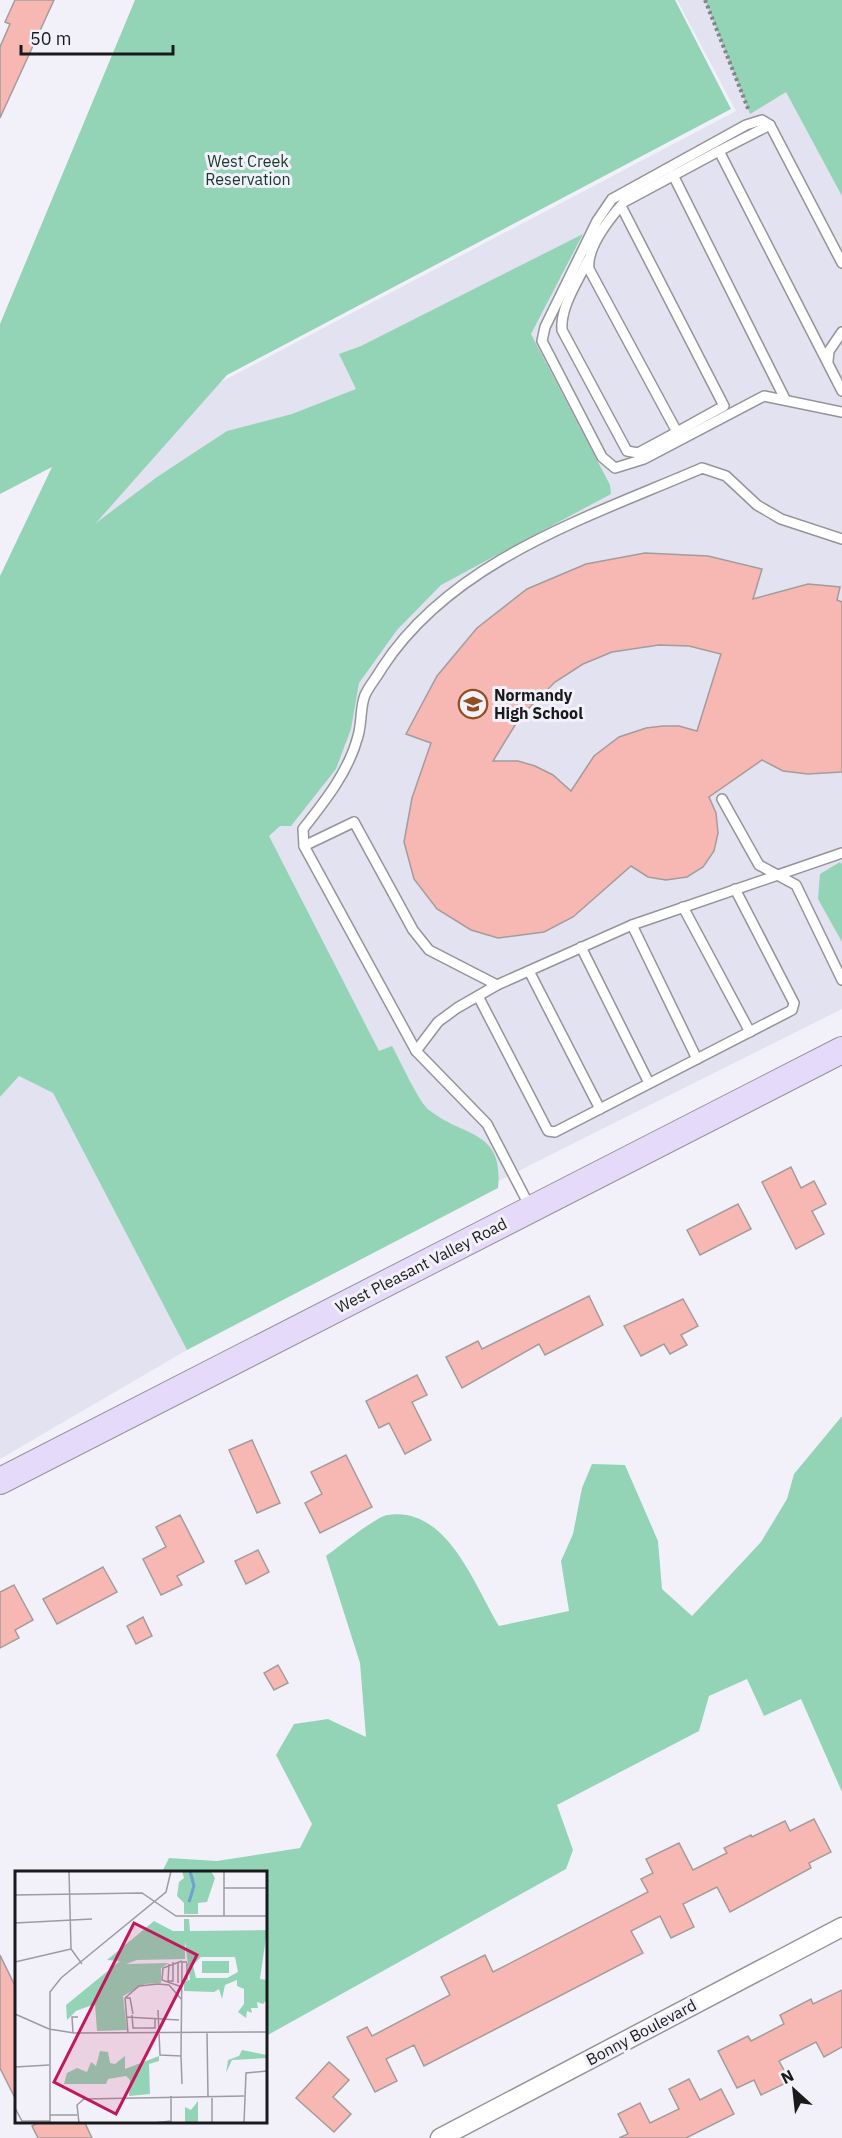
<svg xmlns="http://www.w3.org/2000/svg" width="842" height="2138" viewBox="0 0 842 2138" font-family="'IBM Plex Sans',sans-serif">
	<style>
		.built { fill: #e3e2f0 }
		.green { fill: #93d4b6 }
		.building { fill: #f7b8b4; stroke: #a49c9b; stroke-width: 1.5; fill-rule: evenodd }
		.lines { fill: none; stroke-linecap: round; stroke-linejoin: round }
		.lane-casing { stroke: #94949a; stroke-width: 12 }
		.street-casing { stroke: #94949a; stroke-width: 21 }
		.secondary-casing { stroke: #94949a; stroke-width: 28 }
		.path { stroke: #838388; stroke-width: 4; stroke-dasharray: 3 3; stroke-linecap: butt }
		.lane { stroke: #fff; stroke-width: 9 }
		.street { stroke: #fff; stroke-width: 18 }
		.secondary { stroke: #e5dafa; stroke-width: 26 }
		.labels { text-anchor: middle; stroke-width: 6; stroke-linejoin: round; paint-order: stroke }
		.park-label { font-size: 16px; fill: #16392b; stroke: #f2f1f9 }
		.poi-label { font-size: 16px; font-weight: bold; fill: #1a1a1c; stroke: #f2f1f9; text-anchor: start }
		.street-label { font-size: 16px; fill: #1a1a1c; stroke: #f2f1f9 }
		.inset-river { fill: none; stroke: #71a0d4; stroke-width: 3 }
		.inset-road { fill: none; stroke: #9c9ba1; stroke-width: 1.5 }
		.view { fill: #c2185b; fill-opacity: 0.15; stroke: #c2185b; stroke-width: 3 }
		.inset-edge { fill: none; stroke: #1a1a1c; stroke-width: 3 }
	</style>
	<rect width="100%" height="100%" fill="#f2f1f9"/>
	<g class="built">
		<path d="M 677,0 L 842,0 L 842,1009 L 245,1308 L 0,643 L 0,632 L 215,385 L 736,111 Z"/>
		<path d="M 19,1076 L 53,1093 L 187,1350 L 0,1459 L 0,1097 Z"/>
	</g>
	<g class="green">
		<path d="M 135,0 L 675,0 L 731,109 L 227,375 L 96,523 L 157,477 L 227,431 L 292,414 L 356,389 L 339,354 L 361,346 L 583,234 L 531,334 L 610,485 L 611,494 L 441,585 L 397,630 L 359,683 L 351,729 L 336,769 L 291,826 L 280,826 L 269,836 L 379,1051 L 392,1046 C 400,1060 419,1103 429,1110 C 464,1138 504,1129 498,1188 L 187,1350 L 53,1093 L 19,1076 L 0,1097 L 0,576 L 52,467 L 0,494 L 0,324 Z"/>
		<path d="M 705,0 L 842,0 L 842,196 L 786,92 L 750,114 Z"/>
		<path d="M 840,862 L 842,864 L 842,942 L 818,899 L 820,874 Z"/>
		<path d="M 842,1416 L 842,1792 L 801,1699 L 764,1716 L 747,1679 L 709,1696 L 699,1731 L 557,1805 L 573,1850 L 566,1869 L 266,2036 L 266,1872 L 162,1872 L 169,1858 L 217,1861 L 300,1848 L 312,1824 L 276,1755 L 294,1724 L 328,1719 L 366,1737 L 360,1663 L 326,1556 C 337,1548 376,1517 387,1515 C 447,1505 474,1585 499,1626 L 569,1611 L 561,1561 L 573,1534 L 582,1488 L 592,1464 L 625,1465 L 658,1541 L 662,1589 L 692,1616 L 761,1542 L 787,1499 L 794,1474 Z"/>
	</g>
	<g class="building">
		<path d="M 15,0 L 54,0 L 0,118 L 0,47 L 10,24 L 5,22 Z"/>
		<path d="M 645,553 L 708,556 L 762,569 L 753,599 L 808,584 L 840,587 L 837,600 L 842,602 L 842,772 L 808,774 L 783,771 L 762,760 L 709,797 L 716,813 L 718,833 L 714,851 L 703,867 L 687,877 L 666,880 L 648,877 L 631,866 L 573,917 L 544,932 L 498,938 L 471,930 L 437,909 L 414,879 L 404,842 L 412,798 L 431,743 L 406,734 L 437,676 L 477,628 L 527,589 L 586,564 ZM 659,645 L 689,646 L 721,654 L 697,731 L 679,726 L 663,726 L 646,728 L 619,737 L 594,756 L 571,791 L 553,775 L 535,766 L 518,761 L 493,761 L 520,717 L 555,682 L 583,664 L 612,652 Z"/>
		<path d="M 791,1167 L 801,1188 L 814,1181 L 826,1204 L 812,1211 L 824,1234 L 796,1249 L 762,1182 Z"/>
		<path d="M 738,1204 L 751,1229 L 700,1255 L 687,1230 Z"/>
		<path d="M 589,1296 L 603,1325 L 545,1355 L 539,1344 L 462,1388 L 446,1357 L 478,1341 L 482,1349 Z"/>
		<path d="M 683,1299 L 698,1326 L 681,1335 L 687,1345 L 670,1354 L 664,1344 L 641,1356 L 624,1326 Z"/>
		<path d="M 417,1375 L 427,1395 L 412,1402 L 431,1440 L 405,1454 L 389,1423 L 379,1428 L 366,1401 Z"/>
		<path d="M 252,1440 L 280,1503 L 257,1513 L 229,1450 Z"/>
		<path d="M 346,1455 L 372,1507 L 320,1533 L 305,1503 L 322,1494 L 311,1472 Z"/>
		<path d="M 180,1515 L 204,1562 L 177,1576 L 182,1585 L 161,1595 L 143,1559 L 166,1547 L 156,1527 Z"/>
		<path d="M 258,1550 L 269,1572 L 246,1584 L 235,1561 Z"/>
		<path d="M 103,1567 L 117,1592 L 57,1624 L 43,1599 Z"/>
		<path d="M 14,1585 L 33,1620 L 15,1630 L 19,1638 L 0,1648 L 0,1592 Z"/>
		<path d="M 143,1617 L 152,1636 L 136,1644 L 127,1626 Z"/>
		<path d="M 278,1665 L 288,1683 L 274,1690 L 264,1673 Z"/>
		<path d="M 814,1819 L 831,1852 L 809,1863 L 811,1868 L 730,1912 L 717,1887 L 683,1904 L 694,1927 L 671,1938 L 660,1916 L 631,1931 L 643,1953 L 424,2066 L 414,2045 L 386,2059 L 397,2081 L 375,2092 L 347,2037 L 367,2027 L 372,2036 L 450,1995 L 441,1977 L 485,1955 L 493,1972 L 648,1892 L 641,1879 L 653,1873 L 646,1859 L 679,1843 L 693,1870 L 727,1853 L 724,1848 L 751,1835 L 752,1837 L 785,1821 L 790,1831 Z"/>
		<path d="M 0,1955 L 16,1988 L 16,2100 L 0,2068 Z"/>
		<path d="M 842,1990 L 842,2047 L 824,2057 L 816,2042 L 779,2061 L 790,2081 L 761,2095 L 754,2080 L 737,2088 L 718,2051 L 748,2036 L 751,2041 L 784,2024 L 780,2015 L 811,1999 L 813,2004 Z"/>
		<path d="M 329,2062 L 349,2080 L 333,2097 L 351,2114 L 334,2132 L 296,2098 Z"/>
		<path d="M 689,2079 L 700,2100 L 721,2089 L 734,2114 L 686,2138 L 619,2138 L 628,2134 L 618,2114 L 640,2103 L 650,2123 L 679,2109 L 669,2089 Z"/>
		<path d="M 41,2121 L 84,2121 L 92,2138 L 38,2138 L 32,2126 Z"/>
	</g>
	<g class="lines">
		<g class="lane-casing">
			<g id="lane">
				<path d="M 770,125 L 719,151 L 842,391"/>
				<path d="M 673,175 L 785,399"/>
				<path d="M 621,206 L 724,406 L 677,432 L 589,269 C 586,247 610,218 624,202 L 719,151"/>
				<path d="M 588,260 C 578,281 560,307 562,330 L 627,451 L 638,453 L 677,432"/>
				<path d="M 842,263 L 770,125 L 762,120 L 746,125 L 612,199 L 597,221 L 545,327 L 542,341 L 602,457 L 615,468 L 644,459 L 764,396 L 842,412"/>
				<path d="M 828,361 L 829,351 L 842,332"/>
				<path d="M 722,799 L 759,865 L 796,885 L 842,980"/>
				<path d="M 304,846 L 354,822 L 413,930 L 429,950 L 497,985"/>
				<path d="M 683,907 L 750,1032"/>
				<path d="M 632,925 L 697,1059"/>
				<path d="M 581,947 L 649,1083"/>
				<path d="M 529,971 L 600,1109"/>
				<path d="M 478,996 L 548,1131 L 555,1132 L 792,1010 L 794,1003 L 735,889"/>
				<path d="M 416,1051 L 438,1022 L 457,1008 L 497,985 L 632,925 L 842,853"/>
				<path d="M 530,1207 L 487,1124 L 416,1051 L 304,846 L 303,829 C 325,801 349,771 358,736 C 362,723 360,707 365,695 C 369,686 377,677 382,668 C 452,560 589,517 702,468 L 726,476 L 757,505 L 781,519 L 842,539"/>
			</g>
		</g>
		<g class="street-casing">
			<path id="street" d="M 440,2138 L 842,1927"/>
		</g>
		<g class="secondary-casing">
			<path id="secondary" d="M 0,1481 L 842,1050"/>
		</g>
		<path class="path" d="M 705,0 L 749,111"/>
		<use href="#lane" class="lane"/>
		<use href="#street" class="street"/>
		<use href="#secondary" class="secondary"/>
	</g>
	<defs>
		<g id="school-ring" transform="scale(1.5)"><circle r="9.5" fill="#f2f1f9" stroke="#924e22" stroke-width="1.5"/><path d="M0-5L7-2L0 1L-7-2ZM-4 1L0 2.5L4 1V4Q0 6-4 4Z" fill="#924e22"/></g>
	</defs>
	<g fill-rule="evenodd">
		<use href="#school-ring" x="473" y="704"/>
	</g>
	<g class="labels">
		<g class="park-label">
			<text x="248" y="167">West Creek<tspan x="248" dy="18">Reservation</tspan></text>
		</g>
		<g class="poi-label">
			<text x="494" y="701">Normandy<tspan x="494" dy="18">High School</tspan></text>
		</g>
		<g class="street-label">
			<text transform="translate(421 1265) rotate(-27)" y="6">West Pleasant Valley Road</text>
			<text transform="translate(641 2032) rotate(-28)" y="6">Bonny Boulevard</text>
		</g>
	</g>
	<g transform="translate(15 1871)">
		<rect width="252" height="252" fill="#f2f1f9"/>
		<path d="M 167,0 L 196,0 L 200,7 L 192,31 L 183,32 L 183,43 L 169,43 L 169,32 L 162,25 L 164,11 L 169,7 ZM 169,48 L 174,48 L 175,60 L 252,59 L 245,108 L 252,109 L 252,128 L 248,133 L 242,131 L 243,137 L 236,137 L 237,142 L 232,140 L 231,147 L 223,141 L 229,133 L 229,118 L 222,115 L 222,109 L 210,114 L 207,128 L 204,118 L 199,121 L 169,120 L 169,110 L 175,109 L 170,70 L 170,88 L 122,89 L 111,93 L 154,92 L 146,97 L 146,112 L 130,113 L 108,125 L 112,159 L 82,160 L 80,133 L 61,140 L 52,149 L 51,134 L 105,90 L 92,89 L 139,50 L 158,60 L 169,60 ZM 186,86 L 220,86 L 223,101 L 212,107 L 181,107 L 178,94 ZM 187,90 L 214,90 L 214,102 L 187,102 ZM 227,179 L 252,184 L 252,187 L 217,189 L 211,202 L 213,189 L 224,185 ZM 85,180 L 93,181 L 95,192 L 100,193 L 110,185 L 110,198 L 144,185 L 144,190 L 134,193 L 135,223 L 114,225 L 115,209 L 111,205 L 93,208 L 91,213 L 49,213 L 52,202 L 62,197 L 72,201 L 76,191 L 81,195 ZM 183,230 L 183,252 L 170,252 L 170,236 L 176,239 Z" fill="#93d4b6" fill-rule="evenodd"/>
		<path class="inset-river" d="M 174,31 L 179,15 L 175,0"/>
		<path class="inset-road" d="M 54,0 L 56,78 L 67,93M 209,0 L 209,45M 209,17 L 252,17M 0,24 L 127,22 L 161,45 L 252,45M 0,52 L 77,48M 167,90 L 148,97 L 147,109 L 167,116M 0,91 L 56,78M 154,93 L 153,110 L 158,110 L 158,91M 167,110 L 172,108 L 172,92M 163,112 L 163,91M 110,127 L 124,115 L 143,113 L 154,114 L 167,129M 110,127 L 113,162M 110,127 L 115,127 L 118,143M 143,139 L 145,184 L 166,185 L 167,91 L 172,91M 0,143 L 34,158 L 59,162 L 252,161M 117,144 L 118,157 L 140,157 L 140,147M 111,146 L 164,149M 58,162 L 57,146 L 63,146M 192,162 L 193,225M 166,185 L 167,213M 0,196 L 34,194M 156,225 L 156,252M 197,225 L 197,252M 0,237 L 7,250 L 35,250M 35,244 L 62,244M 35,252 L 35,121 L 46,107 L 151,21 L 156,0M 64,252 L 62,234 L 69,228 L 229,225M 138,252 L 156,250M 229,252 L 231,202 L 252,200"/>
		<path class="view" d="M 119,52 L 182,84 L 101,243 L 39,211 Z"/>
		<rect width="252" height="252" class="inset-edge"/>
	</g>
	<g transform="translate(794 2090) rotate(333)" stroke="#f2f1f9" stroke-width="4.5" paint-order="stroke">
	<path d="M0-4.5L10 22L0 15L-10 22Z" fill="#1a1a1c"/>
	<text y="-9" font-size="16" font-weight="bold" text-anchor="middle" fill="#1a1a1c">N</text>
	</g>
	<path d="M21 45v9h152v-9" fill="none" stroke="#1a1a1c" stroke-width="3"/>
	<text x="30" y="45" font-size="18" fill="#1a1a1c" stroke="#f2f1f9" stroke-width="4.5" paint-order="stroke">50 m</text>
</svg>
